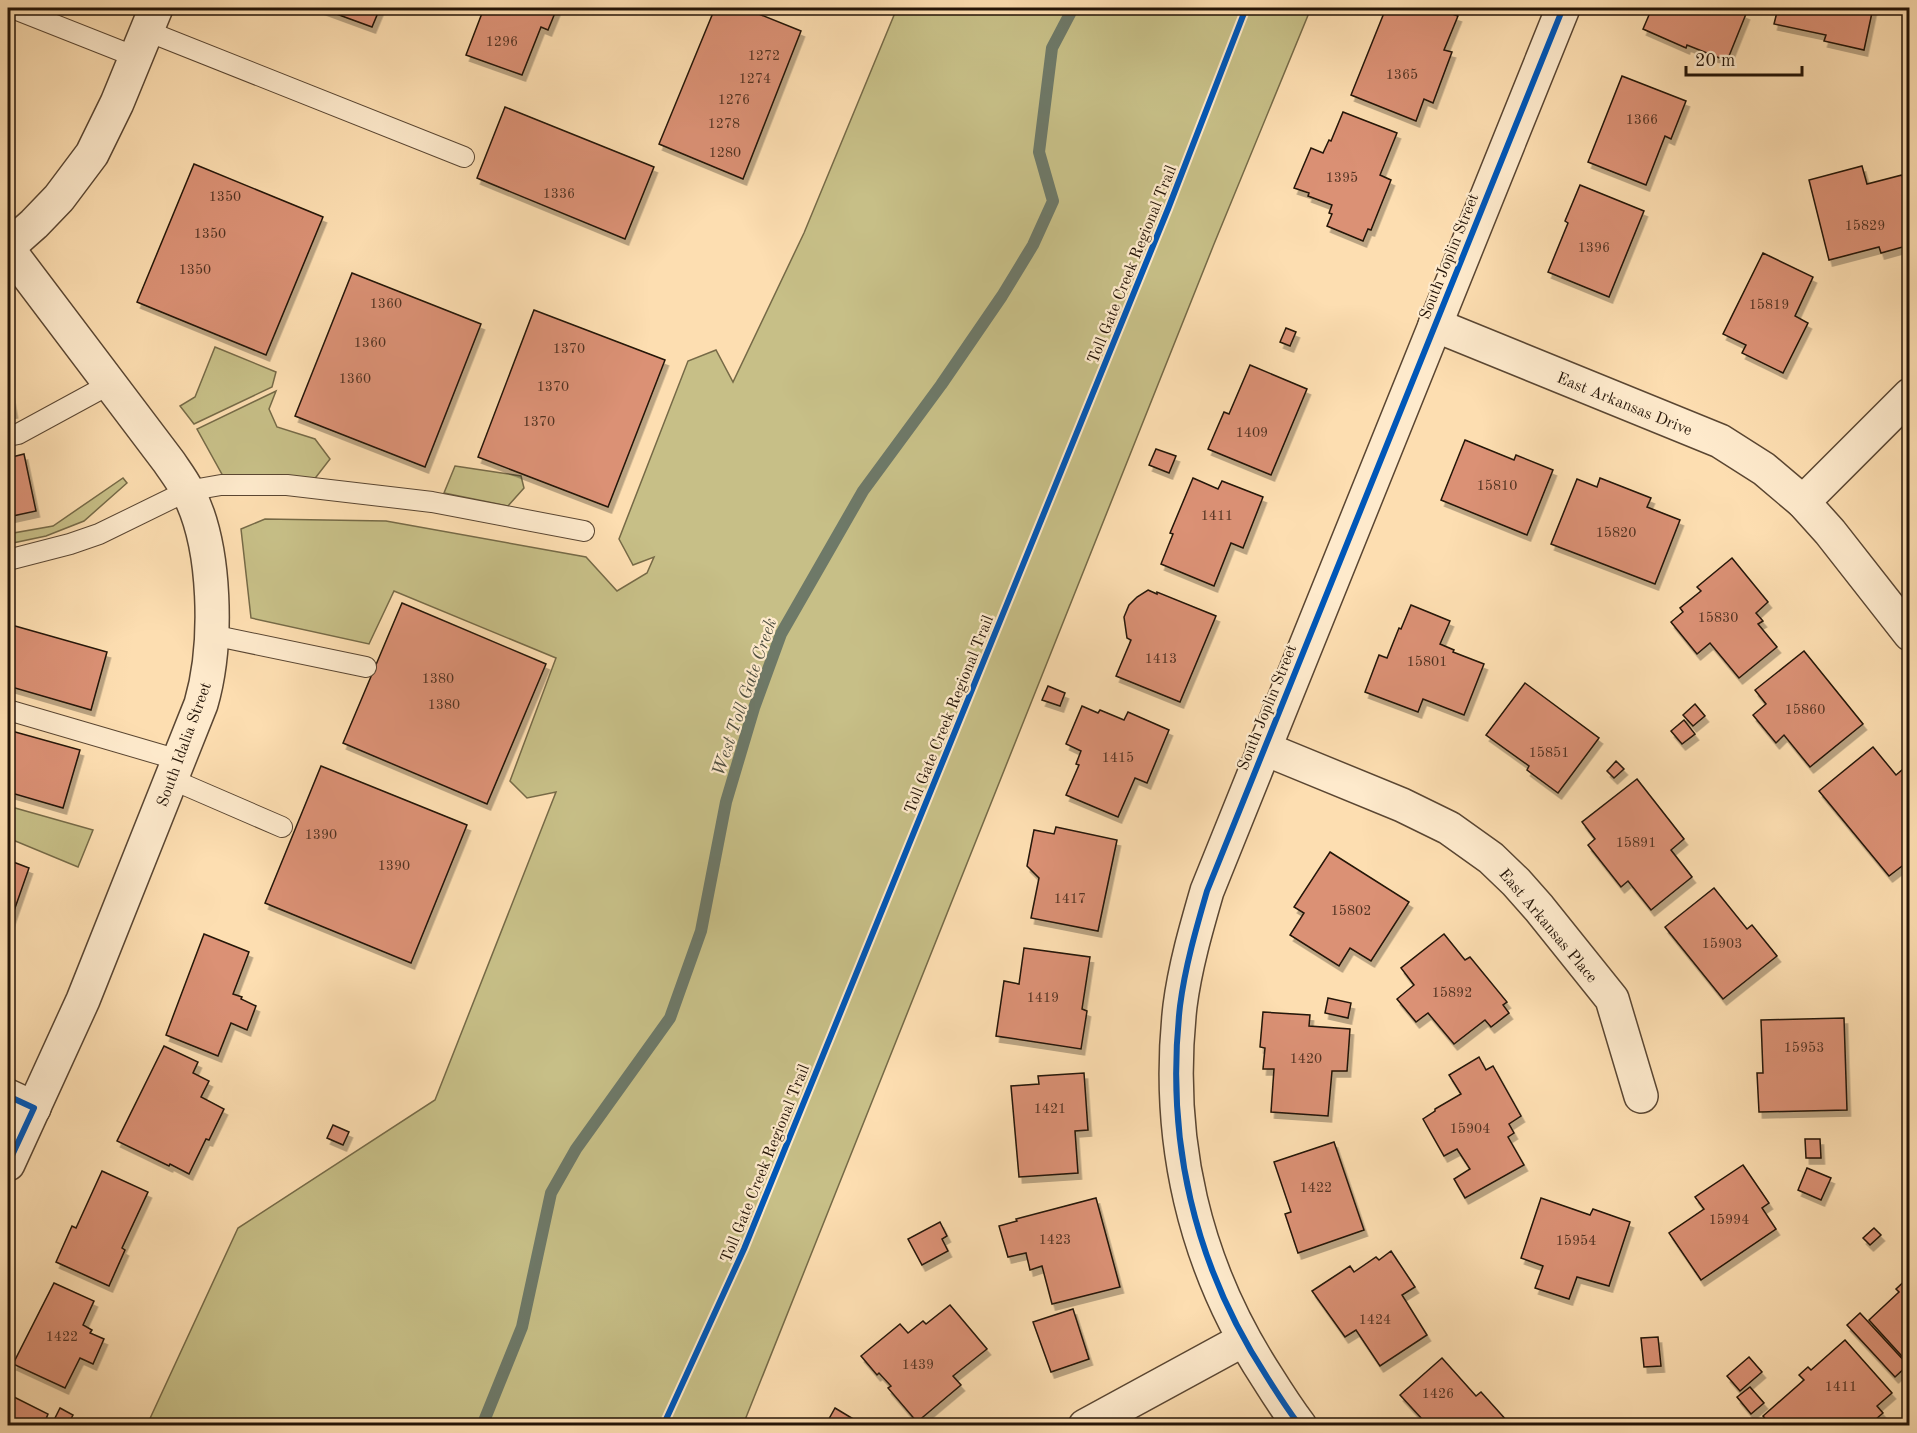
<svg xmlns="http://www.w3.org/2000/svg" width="1917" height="1433" viewBox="0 0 1917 1433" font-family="'Old Standard TT',serif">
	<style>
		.green { fill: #c7bf87; stroke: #766a47; stroke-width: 1.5 }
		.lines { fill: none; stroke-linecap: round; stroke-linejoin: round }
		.stream { stroke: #6e7968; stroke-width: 12 }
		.building { fill: #db9174; stroke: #241407; stroke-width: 1.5; filter: url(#shadow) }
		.service-casing { stroke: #5a4632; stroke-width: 22 }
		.minor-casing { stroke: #5a4632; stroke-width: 36 }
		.service { stroke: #feeacc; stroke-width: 20 }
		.minor { stroke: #feeacc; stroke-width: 33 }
		.cycleway-casing { stroke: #feeacc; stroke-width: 10 }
		.cycleway { stroke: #0057b8; stroke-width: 6 }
		.labels { text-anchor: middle; stroke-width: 4.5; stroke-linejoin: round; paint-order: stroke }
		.number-label { font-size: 14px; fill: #523322 }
		.street-label { font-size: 16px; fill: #241407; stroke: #feeacc }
		.water-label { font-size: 18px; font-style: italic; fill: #4f4f40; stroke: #feeacc }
	</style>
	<defs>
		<filter id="shadow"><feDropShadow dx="3.5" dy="6" stdDeviation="0" flood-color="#0004"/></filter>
	</defs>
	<rect width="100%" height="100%" fill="#fddeb1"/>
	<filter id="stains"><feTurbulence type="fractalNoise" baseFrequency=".00333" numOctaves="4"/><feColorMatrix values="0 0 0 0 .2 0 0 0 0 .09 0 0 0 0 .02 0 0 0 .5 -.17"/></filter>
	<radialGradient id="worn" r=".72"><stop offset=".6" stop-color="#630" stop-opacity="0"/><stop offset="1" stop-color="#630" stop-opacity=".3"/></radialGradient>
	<g class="green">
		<path d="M 897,8 L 1311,8 L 1214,244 L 743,1425 L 147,1425 L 238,1228 L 435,1100 L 556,792 L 527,798 L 510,781 L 556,658 L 394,591 L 369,644 L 251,618 L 241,529 L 265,519 L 386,521 L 586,557 L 617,591 L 647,573 L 654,557 L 633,565 L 619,539 L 688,361 L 716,350 L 733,382 L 804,233 Z"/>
		<path d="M 215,347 L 276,372 L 272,387 L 194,424 L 180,406 L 195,397 Z"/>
		<path d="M 276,391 L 269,409 L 277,427 L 315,439 L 330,459 L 313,481 L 223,476 L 197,429 Z"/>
		<path d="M 455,466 L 521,476 L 524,488 L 508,506 L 444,493 Z"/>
		<path d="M 123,478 L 127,483 L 84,521 L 46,536 L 8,544 L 8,534 L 53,526 Z"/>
		<path d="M 8,806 L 93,830 L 78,867 L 8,838 Z"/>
	</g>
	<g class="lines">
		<path class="stream" d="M 482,1426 L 522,1327 L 551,1193 L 576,1149 L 670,1018 L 701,931 L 726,802 L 754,708 L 781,634 L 863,491 L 941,385 L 1002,296 L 1033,245 L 1053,201 L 1039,152 L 1052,48 L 1073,8"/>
	</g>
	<g class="building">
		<path d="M 320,8 L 380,8 L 372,27 Z"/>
		<path d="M 484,8 L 557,8 L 548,30 L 541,27 L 522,75 L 466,55 Z"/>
		<path d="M 715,8 L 744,8 L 801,31 L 743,179 L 659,144 Z"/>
		<path d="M 1386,8 L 1435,8 L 1458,16 L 1444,50 L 1452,52 L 1433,103 L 1424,99 L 1416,121 L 1351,95 Z"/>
		<path d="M 1652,8 L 1735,8 L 1734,9 L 1746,14 L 1727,61 L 1687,45 L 1686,48 L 1643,29 Z"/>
		<path d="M 1778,8 L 1873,8 L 1864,50 L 1824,41 L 1826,35 L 1774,24 Z"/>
		<path d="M 1909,8 L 1910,8 L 1910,56 L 1906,56 Z"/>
		<path d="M 1622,76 L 1686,101 L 1671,139 L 1665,136 L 1646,185 L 1588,162 Z"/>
		<path d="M 505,107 L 654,167 L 625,239 L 477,178 Z"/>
		<path d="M 1343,112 L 1397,133 L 1380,175 L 1391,180 L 1371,230 L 1368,229 L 1363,241 L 1327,226 L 1332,214 L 1329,213 L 1332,205 L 1308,196 L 1309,193 L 1294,188 L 1311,148 L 1323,153 L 1329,140 L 1331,141 Z"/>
		<path d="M 194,164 L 323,217 L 266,355 L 137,302 Z"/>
		<path d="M 1862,166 L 1867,184 L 1902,175 L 1910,204 L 1910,245 L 1881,253 L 1879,247 L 1829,260 L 1809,180 Z"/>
		<path d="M 1580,185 L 1644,211 L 1609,297 L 1548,272 L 1568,223 L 1565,221 Z"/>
		<path d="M 1763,253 L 1813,277 L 1795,316 L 1808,323 L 1783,373 L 1742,353 L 1746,345 L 1723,334 Z"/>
		<path d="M 352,273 L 481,324 L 425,467 L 295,416 Z"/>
		<path d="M 534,310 L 665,360 L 608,507 L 478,457 Z"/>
		<path d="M 1286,328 L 1296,332 L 1290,346 L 1280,342 Z"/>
		<path d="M 1250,365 L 1307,389 L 1271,475 L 1208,449 L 1224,412 L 1229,414 Z"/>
		<path d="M 8,379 L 14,412 L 8,413 Z"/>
		<path d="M 1465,440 L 1514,460 L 1516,455 L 1553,470 L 1527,535 L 1441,500 Z"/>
		<path d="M 1156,449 L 1176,456 L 1169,473 L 1149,465 Z"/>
		<path d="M 24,454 L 36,511 L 8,517 L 8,458 Z"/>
		<path d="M 1193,478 L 1218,489 L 1222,481 L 1263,497 L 1243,548 L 1231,543 L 1214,586 L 1161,564 L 1173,534 L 1170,533 Z"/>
		<path d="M 1600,478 L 1651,498 L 1647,507 L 1680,520 L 1655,584 L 1551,544 L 1577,479 L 1597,487 Z"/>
		<path d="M 1732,558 L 1768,602 L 1756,613 L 1763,621 L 1758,624 L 1777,647 L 1739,678 L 1710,643 L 1697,654 L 1671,622 L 1683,612 L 1680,608 L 1701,591 L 1697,587 Z"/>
		<path d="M 1148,590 L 1157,594 L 1157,592 L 1216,616 L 1180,702 L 1116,676 L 1131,640 L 1127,638 L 1124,617 L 1129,605 L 1137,597 Z"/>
		<path d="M 402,603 L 546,664 L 487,804 L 343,743 Z"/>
		<path d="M 1411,605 L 1450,621 L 1440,644 L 1454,650 L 1453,652 L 1484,664 L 1464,715 L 1423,699 L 1418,712 L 1365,692 L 1379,655 L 1387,658 L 1399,628 L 1401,629 Z"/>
		<path d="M 8,624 L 107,652 L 91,710 L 8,686 Z"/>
		<path d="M 1804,651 L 1863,724 L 1810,767 L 1784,735 L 1776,743 L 1753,715 L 1766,704 L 1755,690 Z"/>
		<path d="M 1525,683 L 1599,738 L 1558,793 L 1527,770 L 1529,766 L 1486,735 Z"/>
		<path d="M 1048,686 L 1065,693 L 1060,706 L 1042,700 Z"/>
		<path d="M 1695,704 L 1705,716 L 1693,726 L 1683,715 Z"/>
		<path d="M 1082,706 L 1098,713 L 1100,710 L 1124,720 L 1128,712 L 1169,730 L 1147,783 L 1135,778 L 1118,817 L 1066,795 L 1079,765 L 1076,764 L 1081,751 L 1066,744 Z"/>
		<path d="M 1684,720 L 1695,734 L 1682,744 L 1671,731 Z"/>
		<path d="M 8,730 L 80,750 L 63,808 L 8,792 Z"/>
		<path d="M 1873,747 L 1896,775 L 1902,770 L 1910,778 L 1910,860 L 1889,876 L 1819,791 Z"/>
		<path d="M 1616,761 L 1624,769 L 1614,778 L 1607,771 Z"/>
		<path d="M 321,766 L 467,825 L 411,963 L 265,903 Z"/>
		<path d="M 1637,779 L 1684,839 L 1671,850 L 1692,877 L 1651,910 L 1628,881 L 1621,887 L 1588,845 L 1595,839 L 1582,822 Z"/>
		<path d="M 1056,827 L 1117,840 L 1098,931 L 1031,918 L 1039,878 L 1027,866 L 1034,830 L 1054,834 Z"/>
		<path d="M 1330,852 L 1409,902 L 1371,961 L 1350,948 L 1339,966 L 1290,935 L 1304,913 L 1294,907 Z"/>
		<path d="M 8,860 L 29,868 L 8,928 Z"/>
		<path d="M 1714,888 L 1747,929 L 1752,925 L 1777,956 L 1723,999 L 1665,927 Z"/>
		<path d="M 204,934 L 249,952 L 233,994 L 242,997 L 241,999 L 256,1006 L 247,1030 L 231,1023 L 218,1056 L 166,1035 Z"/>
		<path d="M 1444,934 L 1465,960 L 1470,957 L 1507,1002 L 1503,1005 L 1509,1013 L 1491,1027 L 1485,1020 L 1454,1044 L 1428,1013 L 1416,1022 L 1397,999 L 1414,985 L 1401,968 Z"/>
		<path d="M 1024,948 L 1090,957 L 1082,1009 L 1087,1011 L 1081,1049 L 996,1036 L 1004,981 L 1019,984 Z"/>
		<path d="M 1328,998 L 1351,1003 L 1348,1018 L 1325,1013 Z"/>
		<path d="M 1263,1012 L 1310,1015 L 1309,1026 L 1350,1029 L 1347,1071 L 1332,1071 L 1328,1116 L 1271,1112 L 1274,1069 L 1263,1069 L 1265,1048 L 1260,1047 Z"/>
		<path d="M 1844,1018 L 1847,1110 L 1759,1112 L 1757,1073 L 1763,1073 L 1761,1020 Z"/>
		<path d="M 164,1046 L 198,1062 L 193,1073 L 209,1081 L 201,1097 L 224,1109 L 209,1140 L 206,1139 L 189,1174 L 170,1164 L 169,1166 L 117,1141 Z"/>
		<path d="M 1479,1057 L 1486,1070 L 1493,1066 L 1521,1116 L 1509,1124 L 1514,1133 L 1508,1137 L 1524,1165 L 1465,1198 L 1454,1179 L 1470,1169 L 1457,1149 L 1444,1156 L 1423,1119 L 1435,1111 L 1435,1109 L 1461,1094 L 1449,1075 Z"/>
		<path d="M 1084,1073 L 1088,1130 L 1075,1131 L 1078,1173 L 1019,1177 L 1011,1086 L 1039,1084 L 1038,1076 Z"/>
		<path d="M 333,1125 L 349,1132 L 343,1145 L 327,1138 Z"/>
		<path d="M 1805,1139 L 1820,1139 L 1821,1158 L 1806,1158 Z"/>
		<path d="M 1334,1142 L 1364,1230 L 1298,1253 L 1285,1214 L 1291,1212 L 1274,1162 Z"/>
		<path d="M 1743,1165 L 1769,1203 L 1762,1208 L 1776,1229 L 1701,1280 L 1669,1233 L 1704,1209 L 1695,1197 Z"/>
		<path d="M 1807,1168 L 1831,1178 L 1821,1200 L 1798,1190 Z"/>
		<path d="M 102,1171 L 148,1192 L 122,1248 L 125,1250 L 109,1286 L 56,1262 L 72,1226 L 76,1228 Z"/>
		<path d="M 1096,1198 L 1120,1287 L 1052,1304 L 1042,1266 L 1030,1270 L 1026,1253 L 1008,1257 L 999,1226 L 1017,1221 L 1016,1219 Z"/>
		<path d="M 1541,1198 L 1590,1215 L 1593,1209 L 1630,1222 L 1609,1286 L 1577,1277 L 1569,1299 L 1535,1288 L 1543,1266 L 1521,1258 Z"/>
		<path d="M 940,1222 L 947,1236 L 942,1239 L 948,1251 L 922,1265 L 908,1239 Z"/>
		<path d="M 1874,1228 L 1881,1235 L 1870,1245 L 1863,1238 Z"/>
		<path d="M 1391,1251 L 1415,1287 L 1402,1295 L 1427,1335 L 1380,1366 L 1356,1330 L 1345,1337 L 1312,1291 L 1350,1266 L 1354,1272 L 1376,1257 L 1379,1260 Z"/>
		<path d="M 1910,1276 L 1910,1365 L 1869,1320 L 1899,1292 L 1896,1289 Z"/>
		<path d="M 54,1283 L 94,1301 L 83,1325 L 92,1330 L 90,1333 L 104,1339 L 93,1364 L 80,1358 L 65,1388 L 13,1364 Z"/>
		<path d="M 950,1305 L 987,1349 L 953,1376 L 961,1385 L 917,1422 L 888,1388 L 891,1386 L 879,1373 L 877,1375 L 861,1356 L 900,1324 L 908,1333 L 923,1321 L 926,1324 Z"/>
		<path d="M 1073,1309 L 1089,1359 L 1051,1372 L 1033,1322 Z"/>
		<path d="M 1860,1313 L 1908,1365 L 1895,1377 L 1847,1325 Z"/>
		<path d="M 1658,1337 L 1661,1366 L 1644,1367 L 1641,1338 Z"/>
		<path d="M 1845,1340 L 1892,1393 L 1877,1406 L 1883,1413 L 1868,1426 L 1771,1426 L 1763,1416 L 1804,1380 L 1799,1375 L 1808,1367 L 1811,1370 Z"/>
		<path d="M 1749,1357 L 1762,1372 L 1740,1391 L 1727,1376 Z"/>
		<path d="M 1442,1358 L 1476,1396 L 1481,1392 L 1508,1422 L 1504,1426 L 1418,1426 L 1417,1424 L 1422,1419 L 1400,1395 Z"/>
		<path d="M 1750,1387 L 1764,1403 L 1751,1414 L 1737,1397 Z"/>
		<path d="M 8,1394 L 48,1414 L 43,1426 L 8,1426 Z"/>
		<path d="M 60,1408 L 73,1415 L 67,1426 L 51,1426 Z"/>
		<path d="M 835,1408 L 865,1426 L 825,1426 Z"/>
	</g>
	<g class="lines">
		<g class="service-casing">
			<g id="service">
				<path d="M 12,8 L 136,57"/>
				<path d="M 147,31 L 464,157"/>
				<path d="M 8,436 L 18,434 L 110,384"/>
				<path d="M 8,560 L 70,544 L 99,534 L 187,491 L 221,485 L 287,485 L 432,502 L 584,531"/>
				<path d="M 212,635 L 366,667"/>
				<path d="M 8,710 L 179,760"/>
				<path d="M 171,779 L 282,827"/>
			</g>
		</g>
		<g class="minor-casing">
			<g id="minor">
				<path d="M 8,247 L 34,224 L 59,198 L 92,154 L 117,103 L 156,8"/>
				<path d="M 8,249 L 169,462 C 175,471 182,480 187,490 C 217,545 218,645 201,704 L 83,1000 L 8,1164"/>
				<path d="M 1435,325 L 1720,441 L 1764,469 L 1803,502 L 1830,532 L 1910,634"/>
				<path d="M 1803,502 L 1910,395"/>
				<path d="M 1263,748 L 1402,805 L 1449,828 L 1491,858 L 1516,882 L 1539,908 L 1612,999 L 1641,1096"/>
				<path d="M 8,1096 L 34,1108"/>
				<path d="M 1085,1426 L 1243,1340"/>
				<path d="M 1300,1426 C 1288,1410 1277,1393 1267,1377 C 1194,1265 1165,1139 1180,1006 C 1185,967 1196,929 1207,891 L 1563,8"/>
			</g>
		</g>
		<use href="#service" class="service"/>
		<use href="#minor" class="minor"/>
		<g class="cycleway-casing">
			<g id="cycleway">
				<path d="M 8,1096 L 34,1108 L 8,1164"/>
				<path d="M 663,1426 L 744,1249 L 1168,209 L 1246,8"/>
				<path d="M 1300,1426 C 1288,1410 1277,1393 1267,1377 C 1194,1265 1165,1139 1180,1006 C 1185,967 1196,929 1207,891 L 1563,8"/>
			</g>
		</g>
		<use href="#cycleway" class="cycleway"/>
	</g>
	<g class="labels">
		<g class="number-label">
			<text x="502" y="46">1296</text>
			<text x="764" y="60">1272</text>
			<text x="1402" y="79">1365</text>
			<text x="755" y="83">1274</text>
			<text x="734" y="104">1276</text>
			<text x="1642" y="124">1366</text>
			<text x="724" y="128">1278</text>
			<text x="725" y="157">1280</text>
			<text x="1342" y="182">1395</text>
			<text x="559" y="198">1336</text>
			<text x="225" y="201">1350</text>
			<text x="1865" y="230">15829</text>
			<text x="210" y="238">1350</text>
			<text x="1594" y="252">1396</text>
			<text x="195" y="274">1350</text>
			<text x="386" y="308">1360</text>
			<text x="1769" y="309">15819</text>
			<text x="370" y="347">1360</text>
			<text x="569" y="353">1370</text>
			<text x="355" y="383">1360</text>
			<text x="553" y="391">1370</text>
			<text x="539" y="426">1370</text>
			<text x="1252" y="437">1409</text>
			<text x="1497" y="490">15810</text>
			<text x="1217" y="520">1411</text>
			<text x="1616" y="537">15820</text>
			<text x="1718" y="622">15830</text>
			<text x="1161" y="663">1413</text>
			<text x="1427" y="666">15801</text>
			<text x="438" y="683">1380</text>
			<text x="444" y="709">1380</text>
			<text x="1805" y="714">15860</text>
			<text x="1549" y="757">15851</text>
			<text x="1118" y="762">1415</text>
			<text x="321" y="839">1390</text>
			<text x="1636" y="847">15891</text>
			<text x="394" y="870">1390</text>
			<text x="1070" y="903">1417</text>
			<text x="1351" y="915">15802</text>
			<text x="1722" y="948">15903</text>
			<text x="1452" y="997">15892</text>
			<text x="1043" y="1002">1419</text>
			<text x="1804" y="1052">15953</text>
			<text x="1306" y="1063">1420</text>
			<text x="1050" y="1113">1421</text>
			<text x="1470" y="1133">15904</text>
			<text x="1316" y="1192">1422</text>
			<text x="1729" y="1224">15994</text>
			<text x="1055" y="1244">1423</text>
			<text x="1576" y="1245">15954</text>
			<text x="1375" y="1324">1424</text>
			<text x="62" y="1341">1422</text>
			<text x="918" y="1369">1439</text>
			<text x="1841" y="1391">1411</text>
			<text x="1438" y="1398">1426</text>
		</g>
		<g class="street-label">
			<text transform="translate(1448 256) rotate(-68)" y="6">South Joplin Street</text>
			<text transform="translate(1131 264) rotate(-68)" y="6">Toll Gate Creek Regional Trail</text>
			<text transform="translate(1625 403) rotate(22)" y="6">East Arkansas Drive</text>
			<text transform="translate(1266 707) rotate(-68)" y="6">South Joplin Street</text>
			<text transform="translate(948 714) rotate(-68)" y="6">Toll Gate Creek Regional Trail</text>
			<text transform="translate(183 744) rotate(-70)" y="6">South Idalia Street</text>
			<text transform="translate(1549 925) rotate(50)" y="6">East Arkansas Place</text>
			<text transform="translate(764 1163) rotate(-68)" y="6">Toll Gate Creek Regional Trail</text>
		</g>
		<g class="water-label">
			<text transform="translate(744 697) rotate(-71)" y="6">West Toll Gate Creek</text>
		</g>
	</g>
	<rect width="1917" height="1433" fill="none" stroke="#fddeb1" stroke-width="30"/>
	<rect x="9" y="9" width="1899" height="1415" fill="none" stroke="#241407" stroke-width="3"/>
	<rect x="15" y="15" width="1887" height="1403" fill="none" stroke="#241407" stroke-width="1.5"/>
	<path d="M1686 66v9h116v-9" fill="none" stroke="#241407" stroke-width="3"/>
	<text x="1695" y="66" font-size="18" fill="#241407" stroke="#feeacc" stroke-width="4.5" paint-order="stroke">20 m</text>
	<rect width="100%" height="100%" filter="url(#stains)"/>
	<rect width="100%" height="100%" fill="url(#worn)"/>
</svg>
